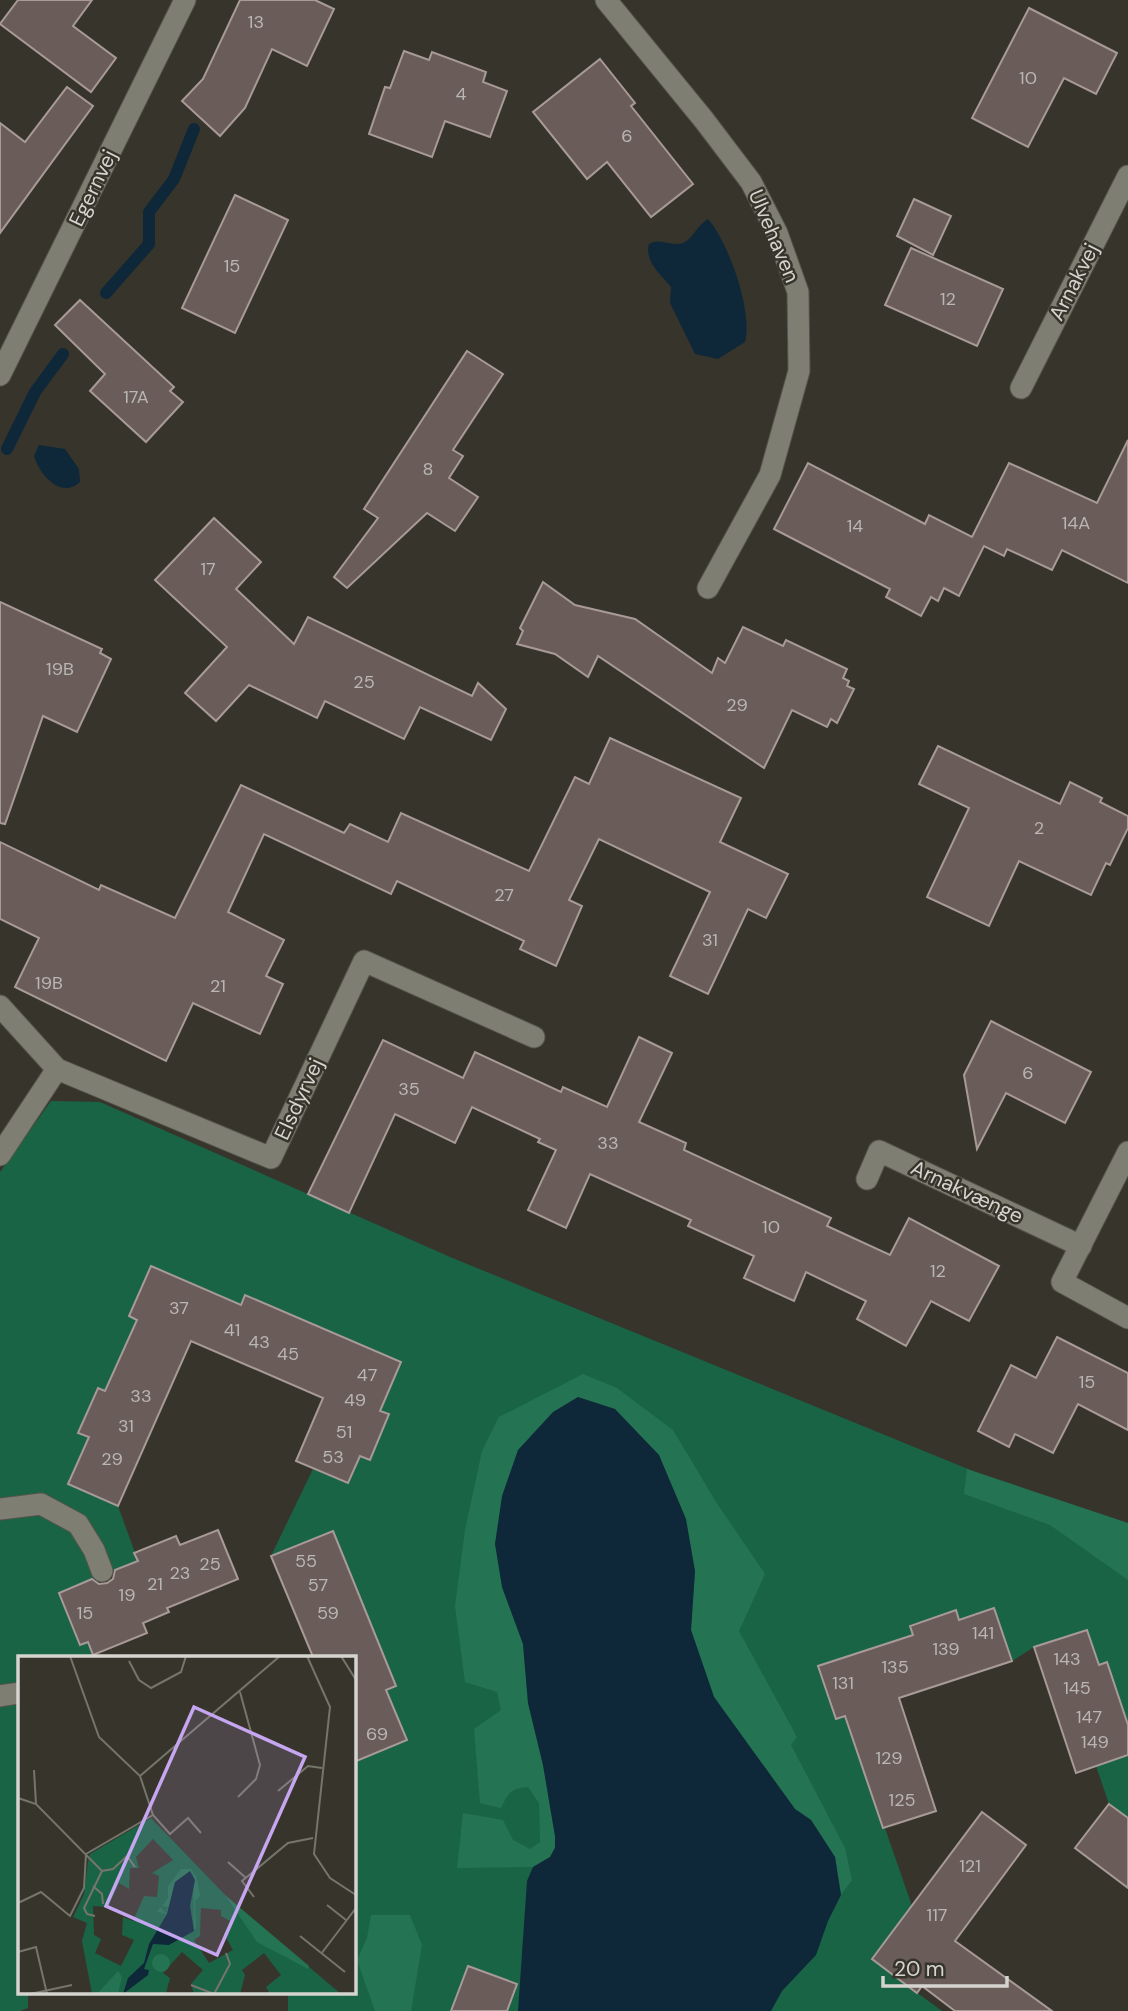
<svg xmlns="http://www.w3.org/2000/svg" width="1128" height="2011" viewBox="0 0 1128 2011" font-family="'DM Sans',sans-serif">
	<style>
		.green { fill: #1a6446 }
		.forest { fill: #247352 }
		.water { fill: #0e2739 }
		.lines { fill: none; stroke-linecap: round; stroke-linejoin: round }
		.stream { stroke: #0e2739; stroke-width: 12 }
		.building { fill: #695c59; stroke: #a89a97; stroke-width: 2 }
		.minor-casing { stroke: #55544c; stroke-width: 23 }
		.minor { stroke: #7f7e72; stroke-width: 21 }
		.labels { text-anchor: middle; stroke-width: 5; stroke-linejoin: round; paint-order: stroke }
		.number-label { font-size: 18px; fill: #bab6b1 }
		.street-label { font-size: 21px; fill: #d5d4ce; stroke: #37352b }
		.inset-road { fill: none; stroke: #76756c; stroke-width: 2 }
		.view { fill: #c6a6f0; fill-opacity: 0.15; stroke: #c6a6f0; stroke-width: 3.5 }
		.inset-edge { fill: none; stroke: #d5d4ce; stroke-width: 3.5 }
	</style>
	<rect width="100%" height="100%" fill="#37352b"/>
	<g class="green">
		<path d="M 51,1101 L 100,1102 L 450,1257 L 1056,1505 L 1128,1526 L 1128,1725 L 1107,1663 L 1099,1665 L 1087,1630 L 1034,1647 L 1012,1661 L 994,1608 L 959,1620 L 955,1611 L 910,1625 L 913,1635 L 818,1666 L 836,1718 L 846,1716 L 912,1906 L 872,1960 L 942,2011 L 288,2011 L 288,1992 L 354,1992 L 354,1754 L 356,1760 L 386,1690 L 395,1686 L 341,1552 L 323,1535 L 271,1556 L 313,1469 L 347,1483 L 360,1456 L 370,1459 L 389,1415 L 380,1411 L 401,1362 L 245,1295 L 241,1305 L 151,1266 L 129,1316 L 137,1320 L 106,1391 L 97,1388 L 78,1432 L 89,1437 L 68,1484 L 118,1506 L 138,1561 L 59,1593 L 80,1644 L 88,1642 L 94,1657 L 19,1658 L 19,1992 L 28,1992 L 28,2008 L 20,2011 L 0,2011 L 0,1172 Z"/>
		<path d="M 1128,1755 L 1128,1818 L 1109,1804 L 1096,1766 Z"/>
	</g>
	<g class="forest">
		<path d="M 583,1374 L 617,1388 L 673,1430 L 716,1502 L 765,1574 L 739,1631 L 797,1737 L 791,1745 L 845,1848 L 852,1880 L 841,1895 L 835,1857 L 811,1820 L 795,1809 L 714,1697 L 691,1630 L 695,1571 L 659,1455 L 639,1435 L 502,1587 L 523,1644 L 528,1703 L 543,1765 L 555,1836 L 555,1848 L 550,1857 L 533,1867 L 457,1868 L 463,1813 L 503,1820 L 513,1840 L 530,1849 L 540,1842 L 539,1803 L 528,1787 C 511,1788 508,1793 501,1808 L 480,1803 L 474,1729 L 501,1710 L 497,1692 L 465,1682 L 455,1606 L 465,1530 L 482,1451 L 499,1417 Z"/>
		<path d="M 967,1469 L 1128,1523 L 1128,1580 L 1050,1525 L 964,1494 Z"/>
		<path d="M 371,1915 L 410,1915 L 422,1945 L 411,2011 L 375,2011 L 357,1960 L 367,1938 Z"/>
	</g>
	<g class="water">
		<path d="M 708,219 C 729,243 753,312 745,342 L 718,359 L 695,354 L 670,303 L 671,287 C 661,275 644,261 649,244 C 660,237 671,247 683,243 C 693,239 696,226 708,219 Z"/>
		<path d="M 39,445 L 65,449 L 79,469 L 80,482 C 61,500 39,474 34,456 Z"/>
		<path d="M 578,1397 L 615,1409 L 659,1455 L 686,1519 L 695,1571 L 691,1630 L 714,1697 L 795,1809 L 811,1820 L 835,1857 L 841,1895 L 828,1921 L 816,1955 L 782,1991 L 771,2011 L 518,2011 L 527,1881 L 533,1867 L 550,1857 L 555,1848 L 555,1836 L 543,1765 L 528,1703 L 523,1644 L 502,1587 L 495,1544 L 502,1496 L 518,1450 L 553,1412 Z"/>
	</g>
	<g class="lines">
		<g class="stream">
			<path d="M 106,293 L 149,244 L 149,212 L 174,179 L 194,129"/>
			<path d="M 7,449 L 35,392 L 63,354"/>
		</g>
	</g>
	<g class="building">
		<path d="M 18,0 L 92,0 L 73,26 L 116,58 L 91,92 L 0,24 Z"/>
		<path d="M 240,0 L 315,0 L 334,9 L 307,66 L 272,49 L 245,108 L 220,136 L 182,101 L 203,79 Z"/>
		<path d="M 1029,8 L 1117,53 L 1096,94 L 1064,78 L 1028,147 L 972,118 Z"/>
		<path d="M 404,51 L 429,60 L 432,52 L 486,72 L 483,82 L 507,91 L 490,137 L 445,121 L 432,157 L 369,134 L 385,87 L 390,88 Z"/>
		<path d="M 600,59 L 635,103 L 631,106 L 693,184 L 651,217 L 607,162 L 587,179 L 533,112 Z"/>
		<path d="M 67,87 L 93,106 L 0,233 L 0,123 L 25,142 Z"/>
		<path d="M 235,195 L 288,220 L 235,333 L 182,308 Z"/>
		<path d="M 914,199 L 951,216 L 933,255 L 897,236 Z"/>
		<path d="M 911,248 L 1003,289 L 977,346 L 885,305 Z"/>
		<path d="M 80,300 L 174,387 L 170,391 L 183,402 L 146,442 L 90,391 L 105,374 L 55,325 Z"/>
		<path d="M 467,351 L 503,374 L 453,450 L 463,456 L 449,478 L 478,497 L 455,531 L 427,513 L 347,588 L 334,577 L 378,518 L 364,509 Z"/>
		<path d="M 1128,440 L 1128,583 L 1062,550 L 1052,570 L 1007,549 L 1004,556 L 984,546 L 959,596 L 944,588 L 938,601 L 931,597 L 921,616 L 886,597 L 890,589 L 774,529 L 808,463 L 925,524 L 929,515 L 972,537 L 1009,463 L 1097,503 Z"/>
		<path d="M 214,518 L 261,562 L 236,589 L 294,644 L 308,617 L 472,696 L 478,683 L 506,709 L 491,740 L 420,707 L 404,739 L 325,701 L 317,718 L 249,685 L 216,721 L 185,693 L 227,647 L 155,580 Z"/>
		<path d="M 543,582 L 575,605 L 635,619 L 712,673 L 718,658 L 725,663 L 743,627 L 783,646 L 786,640 L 847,669 L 843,678 L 849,681 L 847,686 L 854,689 L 837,723 L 831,719 L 827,727 L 792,710 L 764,768 L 598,656 L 588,677 L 555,654 L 517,644 L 523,631 L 520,628 Z"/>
		<path d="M 0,602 L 102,649 L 100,653 L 111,659 L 77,732 L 43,716 L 5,824 L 0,823 Z"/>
		<path d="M 610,738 L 741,798 L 720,842 L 788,874 L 766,918 L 748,909 L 708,994 L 670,976 L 710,892 L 599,839 L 569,900 L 582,906 L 556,966 L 520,949 L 524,941 L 397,881 L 391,894 L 264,834 L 228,912 L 284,940 L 266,976 L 283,984 L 260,1034 L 193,1003 L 166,1061 L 15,987 L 39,938 L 0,919 L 0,842 L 99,890 L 101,885 L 175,918 L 241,785 L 344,833 L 350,824 L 388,842 L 401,813 L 529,871 L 575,777 L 589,784 Z"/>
		<path d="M 938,746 L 1060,804 L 1070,782 L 1102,798 L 1100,802 L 1128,816 L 1128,828 L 1110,865 L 1106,863 L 1091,895 L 1019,861 L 989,926 L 927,897 L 969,808 L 919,784 Z"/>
		<path d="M 991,1021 L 1091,1072 L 1065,1123 L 1006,1093 L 977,1149 L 964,1075 Z"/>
		<path d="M 639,1037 L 672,1053 L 639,1122 L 686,1143 L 684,1150 L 831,1218 L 827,1226 L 890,1255 L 909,1218 L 999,1266 L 969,1321 L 931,1301 L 906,1346 L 857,1319 L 866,1301 L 806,1272 L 794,1301 L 744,1278 L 754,1256 L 688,1226 L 691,1220 L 590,1174 L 566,1228 L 528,1210 L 556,1150 L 538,1142 L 540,1139 L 472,1107 L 455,1143 L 395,1114 L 349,1213 L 308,1194 L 383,1040 L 463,1078 L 475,1052 L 561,1092 L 563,1087 L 607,1107 Z"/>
		<path d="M 151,1266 L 241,1305 L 245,1295 L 401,1362 L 380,1411 L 389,1414 L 370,1460 L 360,1456 L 348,1483 L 296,1461 L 323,1398 L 191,1341 L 118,1506 L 68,1484 L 89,1437 L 78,1433 L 98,1388 L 105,1391 L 137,1320 L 129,1316 Z"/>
		<path d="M 1057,1337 L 1128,1373 L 1128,1430 L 1078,1404 L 1053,1453 L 1015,1434 L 1009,1447 L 978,1431 L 1011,1365 L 1036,1378 Z"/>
		<path d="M 218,1530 L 238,1579 L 167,1608 L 169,1612 L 143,1623 L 147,1633 L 93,1655 L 88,1642 L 80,1645 L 59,1593 L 92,1579 L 99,1584 L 107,1583 L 113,1579 L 115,1570 L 138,1561 L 134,1553 L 176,1536 L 180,1545 Z"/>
		<path d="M 333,1531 L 396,1686 L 386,1690 L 407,1740 L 354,1762 L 354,1657 L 313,1657 L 271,1556 Z"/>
		<path d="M 994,1608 L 1012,1661 L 899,1698 L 936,1811 L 883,1828 L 845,1716 L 836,1719 L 818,1666 L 913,1635 L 910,1626 L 956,1610 L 959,1620 Z"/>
		<path d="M 1087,1630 L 1099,1665 L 1107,1662 L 1128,1725 L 1128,1755 L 1076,1773 L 1034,1647 Z"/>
		<path d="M 1109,1804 L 1128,1818 L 1128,1888 L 1075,1848 Z"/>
		<path d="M 982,1812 L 1026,1845 L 955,1941 L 1052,2011 L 955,2011 L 922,1986 L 917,1993 L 872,1959 Z"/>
		<path d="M 468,1966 L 517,1984 L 507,2011 L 451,2011 Z"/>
	</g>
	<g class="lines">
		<g class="minor-casing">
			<g id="minor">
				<path d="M 606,0 L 704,120 L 751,182 L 777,233 L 798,292 L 799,371 L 770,475 L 708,588"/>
				<path d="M 0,375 L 185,0"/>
				<path d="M 1021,388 L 1128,176"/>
				<path d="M 0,1006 L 57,1069 L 271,1158 L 364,961 L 534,1037"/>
				<path d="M 1128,1152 L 1062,1282 L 1128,1318"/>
				<path d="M 0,1155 L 57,1069"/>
				<path d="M 867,1179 L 879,1151 L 1081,1246"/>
				<path d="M 0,1509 L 41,1504 L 78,1524 L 94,1550 L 102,1571"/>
				<path d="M 0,1696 L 19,1693"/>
			</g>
		</g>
		<use href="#minor" class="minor"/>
	</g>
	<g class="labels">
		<g class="number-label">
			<text x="256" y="28">13</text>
			<text x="1028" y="84">10</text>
			<text x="461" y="100">4</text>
			<text x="627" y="142">6</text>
			<text x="232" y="272">15</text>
			<text x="948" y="305">12</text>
			<text x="136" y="403">17A</text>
			<text x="428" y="475">8</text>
			<text x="1076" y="529">14A</text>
			<text x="855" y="532">14</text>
			<text x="208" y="575">17</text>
			<text x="60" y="675">19B</text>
			<text x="364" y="688">25</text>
			<text x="737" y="711">29</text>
			<text x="1039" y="834">2</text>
			<text x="504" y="901">27</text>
			<text x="710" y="946">31</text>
			<text x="49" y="989">19B</text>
			<text x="218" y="992">21</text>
			<text x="1028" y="1079">6</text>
			<text x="409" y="1095">35</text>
			<text x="608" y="1149">33</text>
			<text x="771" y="1233">10</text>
			<text x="938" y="1277">12</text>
			<text x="179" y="1314">37</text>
			<text x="232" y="1336">41</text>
			<text x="259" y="1348">43</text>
			<text x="288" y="1360">45</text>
			<text x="367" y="1381">47</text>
			<text x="1087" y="1388">15</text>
			<text x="141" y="1402">33</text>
			<text x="355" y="1406">49</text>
			<text x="126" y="1432">31</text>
			<text x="344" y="1438">51</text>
			<text x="333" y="1463">53</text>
			<text x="112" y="1465">29</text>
			<text x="306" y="1567">55</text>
			<text x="210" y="1570">25</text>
			<text x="180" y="1579">23</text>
			<text x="155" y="1590">21</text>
			<text x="318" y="1591">57</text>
			<text x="127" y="1601">19</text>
			<text x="85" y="1619">15</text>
			<text x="328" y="1619">59</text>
			<text x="983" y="1639">141</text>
			<text x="946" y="1655">139</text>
			<text x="1067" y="1665">143</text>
			<text x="895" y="1673">135</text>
			<text x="843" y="1689">131</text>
			<text x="1077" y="1694">145</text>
			<text x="1089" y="1723">147</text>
			<text x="377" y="1740">69</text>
			<text x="1095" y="1748">149</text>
			<text x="889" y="1764">129</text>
			<text x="902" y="1806">125</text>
			<text x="970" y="1872">121</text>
			<text x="937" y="1921">117</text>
		</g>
		<g class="street-label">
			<text transform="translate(93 188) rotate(-64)" y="7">Egernvej</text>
			<text transform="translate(774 236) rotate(67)" y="7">Ulvehaven</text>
			<text transform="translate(1074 282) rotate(-63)" y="7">Arnakvej</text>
			<text transform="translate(299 1099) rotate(-65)" y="7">Elsdyrvej</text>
			<text transform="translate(967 1192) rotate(25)" y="7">Arnakvænge</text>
		</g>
	</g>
	<g transform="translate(18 1656)">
		<rect width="338" height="338" fill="#37352b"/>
		<path d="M 133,162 L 214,246 L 323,338 L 252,338 L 248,331 L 263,319 L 246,297 L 224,314 L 227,319 L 222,338 L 176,338 L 173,328 L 185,314 L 164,296 L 145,317 L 152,322 L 148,337 L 74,338 L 64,285 L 69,267 L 55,261 L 66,238 L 70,206 L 72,198 ZM 135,183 L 155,204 L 134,217 L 141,220 L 139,241 L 126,240 L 115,265 L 105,261 L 104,279 L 116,284 L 103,310 L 77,297 L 83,283 L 76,279 L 75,250 L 90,251 L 101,227 L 111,233 L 112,212 L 121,212 L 118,201 ZM 183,252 L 203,254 L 203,260 L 212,265 L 206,278 L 215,294 L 191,307 L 176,284 L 182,280 Z" fill="#1a6446" fill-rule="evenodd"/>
		<path d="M 163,213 L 173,213 L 179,222 L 182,240 L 177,245 L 178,271 L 176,275 L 175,218 L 156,230 L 149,258 L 139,256 L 142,251 L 148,257 L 150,251 L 144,250 L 150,242 L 150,230 ZM 207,239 L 291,310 L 290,313 L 239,286 ZM134 307a9 9 0 1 1 18 0a9 9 0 1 1-18 0ZM 100,315 L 104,321 L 100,338 L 79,338 Z" fill="#247352"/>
		<path d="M 172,215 L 177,224 L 172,250 L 176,275 L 151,289 L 135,288 L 126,313 L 131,314 L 130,319 L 105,338 L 110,322 L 126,307 L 131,288 L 149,258 L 157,226 Z" fill="#0e2739"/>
		<path class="inset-road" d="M 52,0 L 81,81 L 122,120 L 135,159 L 152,178 L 170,162 L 183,177M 289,0 L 312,51 L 296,198 L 312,222 L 338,239M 323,0 L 338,24M 111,5 L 121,24 L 133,32 L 163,16 L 168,0M 16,114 L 18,148M 122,120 L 262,0M 260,135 L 290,110 L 304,112M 220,141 L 238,123 L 242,109 L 222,36M 0,142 L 18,148 L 84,215M 210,206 L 228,222M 75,230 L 84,238 L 85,248M 236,241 L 224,225 L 270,187 L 295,182M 0,247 L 23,236 L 52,260 L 66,232 L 68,198 L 135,159M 309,249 L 328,264M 77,260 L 69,258 L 66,252 L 84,215 L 95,213 L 109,200 L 117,211M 282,280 L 327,316M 0,296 L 18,291 L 29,338M 303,298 L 338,252M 173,329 L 196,338M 12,338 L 54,329M 196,338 L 212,308 L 208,297"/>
		<path class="view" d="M 176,51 L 287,101 L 199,299 L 88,250 Z"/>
		<rect width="338" height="338" class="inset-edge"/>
	</g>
	<path d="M883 1976v10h124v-10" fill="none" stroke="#d5d4ce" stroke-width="3.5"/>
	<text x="894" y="1976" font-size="21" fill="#d5d4ce" stroke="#37352b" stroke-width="5" paint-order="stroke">20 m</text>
</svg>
